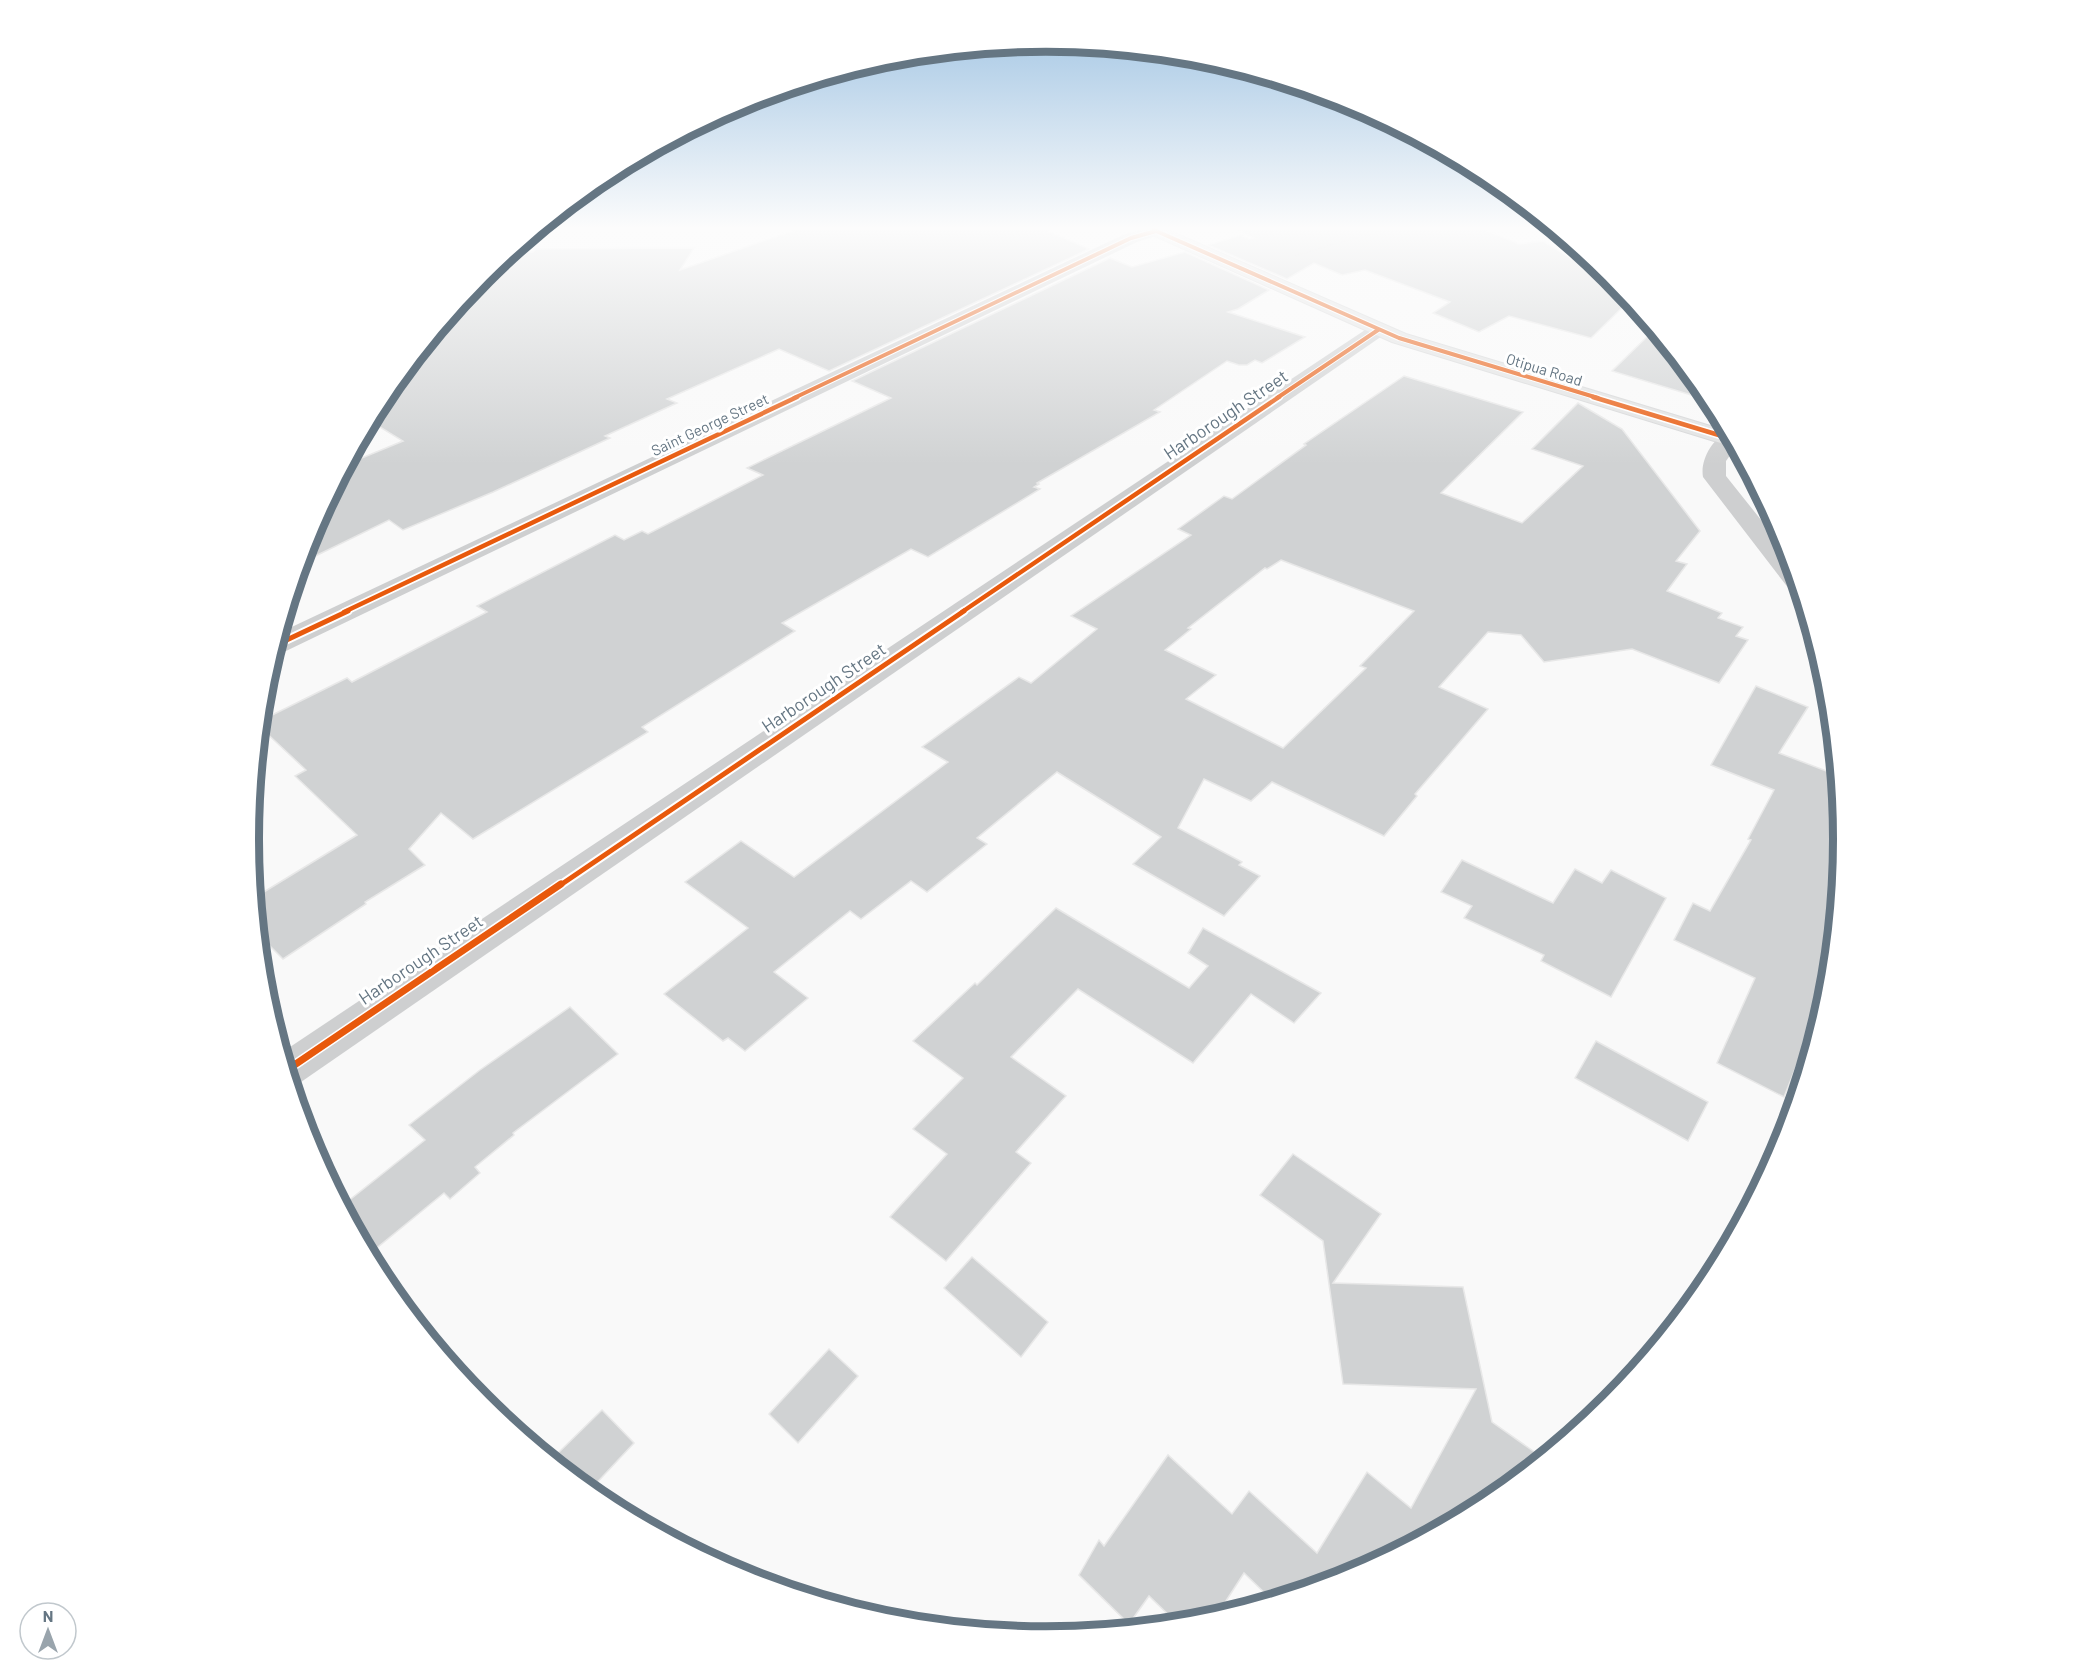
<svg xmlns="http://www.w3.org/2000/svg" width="2092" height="1679" viewBox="0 0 2092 1679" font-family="Barlow,sans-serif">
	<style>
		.building { fill: #d0d2d3; stroke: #e8e8e8; stroke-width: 1.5; fill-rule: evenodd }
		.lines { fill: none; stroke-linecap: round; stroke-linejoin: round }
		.secondary-casing { stroke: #d5d6d7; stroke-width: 2 }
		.path { stroke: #cbcccd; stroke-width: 2; stroke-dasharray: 1.5 1.5; stroke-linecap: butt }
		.street { fill: #cecfd0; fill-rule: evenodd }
		.secondary { fill: #e1e2e2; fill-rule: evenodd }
		.cycleway-far3-casing { stroke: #fff; stroke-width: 6 }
		.cycleway-far2-casing { stroke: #fff; stroke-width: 8 }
		.cycleway-far1-casing { stroke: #fff; stroke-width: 9 }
		.cycleway-casing { stroke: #fff; stroke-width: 10 }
		.cycleway-far3 { stroke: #e8590c; stroke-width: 4 }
		.cycleway-far2 { stroke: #e8590c; stroke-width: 4.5 }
		.cycleway-far1 { stroke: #e8590c; stroke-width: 5 }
		.cycleway { stroke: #e8590c; stroke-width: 7 }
		.labels { text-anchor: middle; stroke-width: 6; stroke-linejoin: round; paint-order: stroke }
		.far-street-label { font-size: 15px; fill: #657683; stroke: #fff }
		.street-label { font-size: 18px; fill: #657683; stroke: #fff }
		.rim { fill: none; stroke: #657683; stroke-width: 8 }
	</style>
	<rect width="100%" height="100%" fill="#f9f9f9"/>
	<g class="building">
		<path d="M 795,230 L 1046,230 L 1089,249 L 829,371 L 779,349 L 667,399 L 677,403 L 605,436 L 610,438 L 493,492 L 403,530 L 389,520 L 301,563 L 309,534 L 347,464 L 403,441 L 370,421 L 383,396 L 482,275 L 504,258 L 517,258 L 523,252 L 533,252 L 536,249 L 694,248 L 680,270 Z"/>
		<path d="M 1237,230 L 1485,230 L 1519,244 L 1543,241 L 1621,289 L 1630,300 L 1591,338 L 1509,316 L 1479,332 L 1433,313 L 1450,302 L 1365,270 L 1342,275 L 1314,263 L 1287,279 L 1208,245 L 1241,235 L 1249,239 L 1254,238 Z"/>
		<path d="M 1185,252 L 1269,290 L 1238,309 L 1228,312 L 1305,337 L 1262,363 L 1255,360 L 1247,365 L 1239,365 L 1227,361 L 1154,410 L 1160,412 L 1037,483 L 1039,484 L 1034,487 L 1040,489 L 928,557 L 911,549 L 782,623 L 795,631 L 642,727 L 648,732 L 473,839 L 441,813 L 409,849 L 425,865 L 365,902 L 366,904 L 283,959 L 258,934 L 254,898 L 357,835 L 295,776 L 306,770 L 260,727 L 260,721 L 347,678 L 352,682 L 487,612 L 477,606 L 615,535 L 624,540 L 642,531 L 648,534 L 763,475 L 747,468 L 891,398 L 852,381 L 1110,258 L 1132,267 Z"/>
		<path d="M 1654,330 L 1709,397 L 1711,401 L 1612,371 Z"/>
		<path d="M 1404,376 L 1523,412 L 1441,493 L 1522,523 L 1583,466 L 1532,449 L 1578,403 L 1622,429 L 1700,531 L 1676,561 L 1687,564 L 1667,591 L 1722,613 L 1718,618 L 1743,627 L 1736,636 L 1748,640 L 1719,683 L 1632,649 L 1544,662 L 1521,635 L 1488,632 L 1439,687 L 1488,709 L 1415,794 L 1417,796 L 1384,836 L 1272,782 L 1251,801 L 1204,779 L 1178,828 L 1242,862 L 1239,865 L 1260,876 L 1224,916 L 1133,864 L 1161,837 L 1057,772 L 977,838 L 987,844 L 927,892 L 911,881 L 861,919 L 850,911 L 774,972 L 808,998 L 745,1051 L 728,1038 L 723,1041 L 664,994 L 748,928 L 685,882 L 741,841 L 794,877 L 948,762 L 922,747 L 1019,677 L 1031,683 L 1097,629 L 1071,616 L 1191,535 L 1178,529 L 1224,496 L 1232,499 L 1306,445 L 1304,444 ZM 1281,560 L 1414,611 L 1360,666 L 1366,668 L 1283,748 L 1186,699 L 1216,675 L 1165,650 L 1191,629 L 1188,628 L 1265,568 L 1267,569 Z"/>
		<path d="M 1756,686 L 1808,707 L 1779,753 L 1837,775 L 1844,840 L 1830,981 L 1784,1097 L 1717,1063 L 1755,978 L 1674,940 L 1693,903 L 1710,911 L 1751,840 L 1748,839 L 1774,790 L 1711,765 Z"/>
		<path d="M 1462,860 L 1553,903 L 1575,869 L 1602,883 L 1611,870 L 1666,898 L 1611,997 L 1541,961 L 1544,955 L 1464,918 L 1472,906 L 1441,892 Z"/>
		<path d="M 1056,908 L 1189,988 L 1208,966 L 1188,953 L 1203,928 L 1321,993 L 1294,1023 L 1251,994 L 1193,1063 L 1078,989 L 1011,1057 L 1066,1096 L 1016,1152 L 1031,1163 L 946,1261 L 890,1217 L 947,1154 L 913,1129 L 963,1078 L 913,1041 L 975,983 L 977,985 Z"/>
		<path d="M 570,1007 L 618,1054 L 513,1133 L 514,1135 L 475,1167 L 480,1173 L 450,1199 L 444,1193 L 368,1255 L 342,1206 L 425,1140 L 409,1125 L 480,1070 Z"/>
		<path d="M 1596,1041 L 1708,1102 L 1688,1141 L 1575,1078 Z"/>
		<path d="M 1293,1154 L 1381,1214 L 1333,1283 L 1463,1287 L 1492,1422 L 1543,1458 L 1489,1503 L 1351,1576 L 1272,1600 L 1244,1573 L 1215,1618 L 1178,1624 L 1149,1596 L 1129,1624 L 1079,1575 L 1099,1540 L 1104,1546 L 1168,1455 L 1232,1514 L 1249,1491 L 1317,1553 L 1367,1472 L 1411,1508 L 1476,1389 L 1343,1384 L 1323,1241 L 1260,1195 Z"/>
		<path d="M 972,1257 L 1048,1322 L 1021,1357 L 944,1288 Z"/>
		<path d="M 829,1349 L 858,1376 L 798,1443 L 769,1414 Z"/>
		<path d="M 602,1410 L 634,1443 L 589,1491 L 551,1460 Z"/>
	</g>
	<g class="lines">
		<g class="secondary-casing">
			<path id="secondary" d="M 1146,230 L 1168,230 L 1406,334 L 1727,431 L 1735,445 L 1724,444 L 1392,342 L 1148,233 Z"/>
		</g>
		<path class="path" d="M 1295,256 L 1381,230"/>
		<g class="street">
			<path d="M 1141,230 L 1164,231 L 1162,234 L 1137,242 L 286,651 L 273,653 L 279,633 L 1125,234 Z"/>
			<path d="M 1378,324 L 1385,326 L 1388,330 L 1385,334 L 301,1082 L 291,1085 L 281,1053 L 1371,326 Z"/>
			<path d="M 1729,433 L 1736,447 L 1726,461 L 1726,476 L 1789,555 L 1800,590 L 1789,589 L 1703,477 C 1700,461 1712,437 1729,433 Z"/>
		</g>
		<use href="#secondary" class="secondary"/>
		<g class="cycleway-far3-casing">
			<g id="cycleway-far3">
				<path d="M 1154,230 L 1399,338 L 1598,398"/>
				<path d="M 794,398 L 1131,238 L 1156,231"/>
				<path d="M 1277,398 L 1378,330"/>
			</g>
		</g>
		<g class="cycleway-far2-casing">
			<g id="cycleway-far2">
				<path d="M 1593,397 L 1732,439"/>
				<path d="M 344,612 L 797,397"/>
				<path d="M 962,612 L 1279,397"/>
			</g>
		</g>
		<g class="cycleway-far1-casing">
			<g id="cycleway-far1">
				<path d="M 276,645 L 348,611"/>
				<path d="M 559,886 L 964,611"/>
			</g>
		</g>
		<g class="cycleway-casing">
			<path id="cycleway" d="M 287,1070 L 561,884"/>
		</g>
		<use href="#cycleway-far3" class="cycleway-far3"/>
		<use href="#cycleway-far2" class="cycleway-far2"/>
		<use href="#cycleway-far1" class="cycleway-far1"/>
		<use href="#cycleway" class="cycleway"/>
	</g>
	<linearGradient id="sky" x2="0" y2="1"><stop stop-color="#9dc2e2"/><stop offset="0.49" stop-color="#fcfcfc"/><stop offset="1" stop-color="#fcfcfc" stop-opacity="0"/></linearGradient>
	<rect width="2092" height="465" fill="url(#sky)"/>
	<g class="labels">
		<g class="far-street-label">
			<text transform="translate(1544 370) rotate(17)" y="5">Otipua Road</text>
			<text transform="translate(710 425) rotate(-25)" y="5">Saint George Street</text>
		</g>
		<g class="street-label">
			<text transform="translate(1226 415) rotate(-34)" y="6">Harborough Street</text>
			<text transform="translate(824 688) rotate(-34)" y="6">Harborough Street</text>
			<text transform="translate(421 960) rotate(-34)" y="6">Harborough Street</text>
		</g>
	</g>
	<path d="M0 0H2092V1679H0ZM259 839a787 787 0 1 1 1574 0a787 787 0 1 1-1574 0Z" fill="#fff" fill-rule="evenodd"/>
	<path class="rim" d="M259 839a787 787 0 1 1 1574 0a787 787 0 1 1-1574 0Z"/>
	<g transform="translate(48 1631)"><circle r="28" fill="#ffffff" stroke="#c1c8cd" stroke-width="1.5"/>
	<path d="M0-4.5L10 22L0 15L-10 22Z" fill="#99a4ac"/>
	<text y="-9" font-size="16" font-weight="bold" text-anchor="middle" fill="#657683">N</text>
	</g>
</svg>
